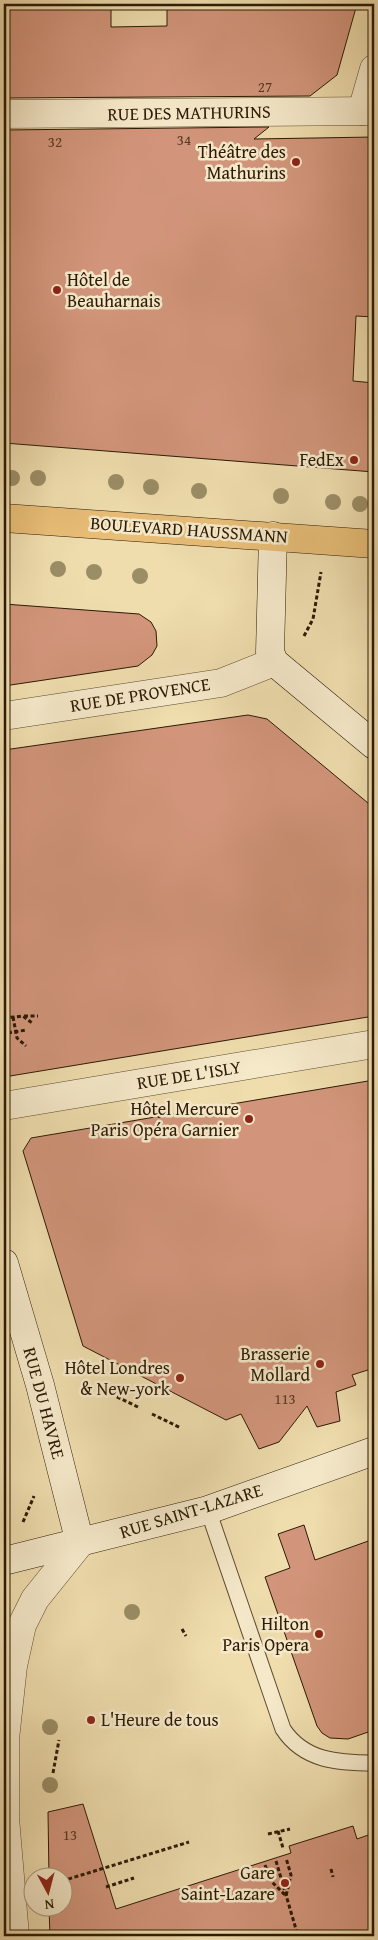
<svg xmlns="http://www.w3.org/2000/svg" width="378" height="1940" viewBox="0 0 378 1940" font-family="'Gentium Book Plus',serif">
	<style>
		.building { fill: #d2957b; stroke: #2c1a04 }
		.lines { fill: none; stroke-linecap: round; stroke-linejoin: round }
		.service-casing { stroke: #5d4b2e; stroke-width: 17 }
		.minor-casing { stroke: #5d4b2e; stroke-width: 29 }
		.secondary-casing { stroke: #2c1a04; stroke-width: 29 }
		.primary-casing { stroke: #2c1a04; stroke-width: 29 }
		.path { stroke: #2c1a04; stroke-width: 3; stroke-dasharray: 4 2.5; stroke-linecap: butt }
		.service { stroke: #f5e9ca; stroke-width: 15 }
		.minor { stroke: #f5e9ca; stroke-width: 28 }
		.secondary { stroke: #f5e9ca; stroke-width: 28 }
		.primary { stroke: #e8be77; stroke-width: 28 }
		.tree { fill: #9b8d66 }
		.poi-dot { fill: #8f2418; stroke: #f5e9ca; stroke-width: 2 }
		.labels { text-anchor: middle; stroke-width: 5; stroke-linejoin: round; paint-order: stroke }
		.number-label { font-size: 15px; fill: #563922 }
		.street-label { font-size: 18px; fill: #2c1a04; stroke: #f5e9ca }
		.poi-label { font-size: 18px; fill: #2c1a04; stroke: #f5e9ca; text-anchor: end }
	</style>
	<rect width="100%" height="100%" fill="#efddae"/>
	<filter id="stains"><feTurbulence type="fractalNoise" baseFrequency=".004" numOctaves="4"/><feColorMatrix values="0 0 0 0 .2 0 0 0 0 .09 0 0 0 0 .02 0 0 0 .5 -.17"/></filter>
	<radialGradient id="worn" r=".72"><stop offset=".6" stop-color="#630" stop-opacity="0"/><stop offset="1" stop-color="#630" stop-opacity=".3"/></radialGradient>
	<g class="building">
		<path d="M 4,4 L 111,4 L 111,27 L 167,26 L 167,4 L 357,4 L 337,75 L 310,96 L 4,98 Z"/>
		<path d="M 269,127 L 254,139 L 374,137 L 374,317 L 356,316 L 353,381 L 374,383 L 374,472 L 4,443 L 4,130 Z"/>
		<path d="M 4,604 L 139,614 L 151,622 L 156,631 L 157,646 L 152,655 L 138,666 L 4,686 Z"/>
		<path d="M 248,715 L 267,719 L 374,808 L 374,1016 L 4,1077 L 4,750 Z"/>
		<path d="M 374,1080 L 374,1368 L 352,1375 L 356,1385 L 336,1392 L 340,1421 L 317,1427 L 307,1406 L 279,1442 L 259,1449 L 241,1414 L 226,1420 L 83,1346 L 23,1151 L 31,1138 Z"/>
		<path d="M 304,1525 L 315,1560 L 374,1539 L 374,1730 L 348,1739 L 330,1738 L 322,1733 L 317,1726 L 265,1577 L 290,1568 L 278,1534 Z"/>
		<path d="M 83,1804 L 116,1909 L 291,1853 L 289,1846 L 353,1826 L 357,1839 L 374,1833 L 374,1936 L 50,1936 L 49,1908 L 62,1908 L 62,1878 L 49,1878 L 48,1812 Z"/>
	</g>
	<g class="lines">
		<g class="service-casing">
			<path id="service" d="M 208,1510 L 283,1729 C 304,1761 338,1763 374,1763"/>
		</g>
		<g class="minor-casing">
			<g id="minor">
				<path d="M 362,111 L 374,69"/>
				<path d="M 4,114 L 374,111"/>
				<path d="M 4,716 L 221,683 L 274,662"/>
				<path d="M 4,1106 L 374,1044"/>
				<path d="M 15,1936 L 5,1818 L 5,1739 L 13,1666 L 22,1625 L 35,1599 L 80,1543"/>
			</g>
		</g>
		<g class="secondary-casing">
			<g id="secondary">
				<path d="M 273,536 L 270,652 L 274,662 L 374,745"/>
				<path d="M 4,1263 L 40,1385 L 80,1543"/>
				<path d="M 4,1561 L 208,1510 L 374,1451"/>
			</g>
		</g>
		<g class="primary-casing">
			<path id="primary" d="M 4,518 L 374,544"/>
		</g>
		<g class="path">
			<path d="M 304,636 L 313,619 L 321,572"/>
			<path d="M 24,1016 L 38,1016"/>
			<path d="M 13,1017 L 17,1038 L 26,1046"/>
			<path d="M 4,1018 L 23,1016 L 32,1023"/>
			<path d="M 8,1033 L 26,1030"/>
			<path d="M 147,1128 L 162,1134 L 159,1114"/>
			<path d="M 141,1135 L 161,1134"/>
			<path d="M 111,1394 L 138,1407"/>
			<path d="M 152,1414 L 181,1428"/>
			<path d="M 23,1522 L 34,1496"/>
			<path d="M 182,1629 L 186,1636"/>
			<path d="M 53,1773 L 59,1740"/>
			<path d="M 278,1831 L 283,1848"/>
			<path d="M 268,1834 L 290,1829"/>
			<path d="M 276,1861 L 298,1936"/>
			<path d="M 265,1865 L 271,1881 L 286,1896 L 291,1875 L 286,1858"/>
			<path d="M 331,1869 L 333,1877"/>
			<path d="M 62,1881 L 189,1842"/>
			<path d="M 106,1887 L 134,1878"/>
		</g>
		<use href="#service" class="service"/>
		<use href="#minor" class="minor"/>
		<use href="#secondary" class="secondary"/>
		<use href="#primary" class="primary"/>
	</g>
	<g class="tree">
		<circle cx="12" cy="478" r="8"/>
		<circle cx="38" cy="478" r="8"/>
		<circle cx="116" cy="482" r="8"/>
		<circle cx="151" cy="487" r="8"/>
		<circle cx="199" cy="491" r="8"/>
		<circle cx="281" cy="496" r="8"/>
		<circle cx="333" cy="502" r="8"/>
		<circle cx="360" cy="504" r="8"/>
		<circle cx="58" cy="569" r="8"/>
		<circle cx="94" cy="572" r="8"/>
		<circle cx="140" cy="576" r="8"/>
		<circle cx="132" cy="1612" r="8"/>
		<circle cx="50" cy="1727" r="8"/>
		<circle cx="50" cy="1785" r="8"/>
	</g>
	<g class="poi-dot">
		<circle cx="296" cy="162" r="5"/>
		<circle cx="57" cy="290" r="5"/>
		<circle cx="354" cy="460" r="5"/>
		<circle cx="249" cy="1119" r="5"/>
		<circle cx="320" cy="1364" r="5"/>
		<circle cx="180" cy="1378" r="5"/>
		<circle cx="319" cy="1634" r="5"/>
		<circle cx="91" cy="1720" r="5"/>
		<circle cx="285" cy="1883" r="5"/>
	</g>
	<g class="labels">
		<g class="number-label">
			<text x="265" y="92">27</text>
			<text x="184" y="145">34</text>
			<text x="55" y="147">32</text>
			<text x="285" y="1404">113</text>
			<text x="70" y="1840">13</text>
		</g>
		<g class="street-label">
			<text transform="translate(189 113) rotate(-1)" y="6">RUE DES MATHURINS</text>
			<text transform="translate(189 530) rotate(4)" y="6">BOULEVARD HAUSSMANN</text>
			<text transform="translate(140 695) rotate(-9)" y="6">RUE DE PROVENCE</text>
			<text transform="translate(189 1075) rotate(-9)" y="6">RUE DE L'ISLY</text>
			<text transform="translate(44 1403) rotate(75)" y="6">RUE DU HAVRE</text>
			<text transform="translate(191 1511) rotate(-17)" y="6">RUE SAINT-LAZARE</text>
		</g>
		<g class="poi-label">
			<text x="286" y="158">Théâtre des<tspan x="286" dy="21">Mathurins</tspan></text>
			<text x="67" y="286" text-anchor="start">Hôtel de<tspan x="67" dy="21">Beauharnais</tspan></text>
			<text x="344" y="466">FedEx</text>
			<text x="239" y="1115">Hôtel Mercure<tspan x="239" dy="21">Paris Opéra Garnier</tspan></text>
			<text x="310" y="1360">Brasserie<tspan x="310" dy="21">Mollard</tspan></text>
			<text x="170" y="1374">Hôtel Londres<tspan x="170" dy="21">&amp; New-york</tspan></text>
			<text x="309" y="1630">Hilton<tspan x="309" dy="21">Paris Opera</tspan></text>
			<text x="101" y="1726" text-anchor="start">L'Heure de tous</text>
			<text x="275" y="1879">Gare<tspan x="275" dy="21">Saint-Lazare</tspan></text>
		</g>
	</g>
	<rect width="378" height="1940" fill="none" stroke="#efddae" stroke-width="20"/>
	<rect x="5" y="5" width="368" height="1930" fill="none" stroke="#2c1a04" stroke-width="2.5"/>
	<rect x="10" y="10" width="358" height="1920" fill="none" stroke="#2c1a04"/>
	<g transform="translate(48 1892) rotate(173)"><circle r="24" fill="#f5e9ca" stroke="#a5967b"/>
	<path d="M0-4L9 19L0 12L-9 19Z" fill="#8f2418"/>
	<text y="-8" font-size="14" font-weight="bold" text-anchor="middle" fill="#2c1a04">N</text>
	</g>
	<rect width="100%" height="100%" filter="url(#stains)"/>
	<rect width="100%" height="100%" fill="url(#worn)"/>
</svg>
